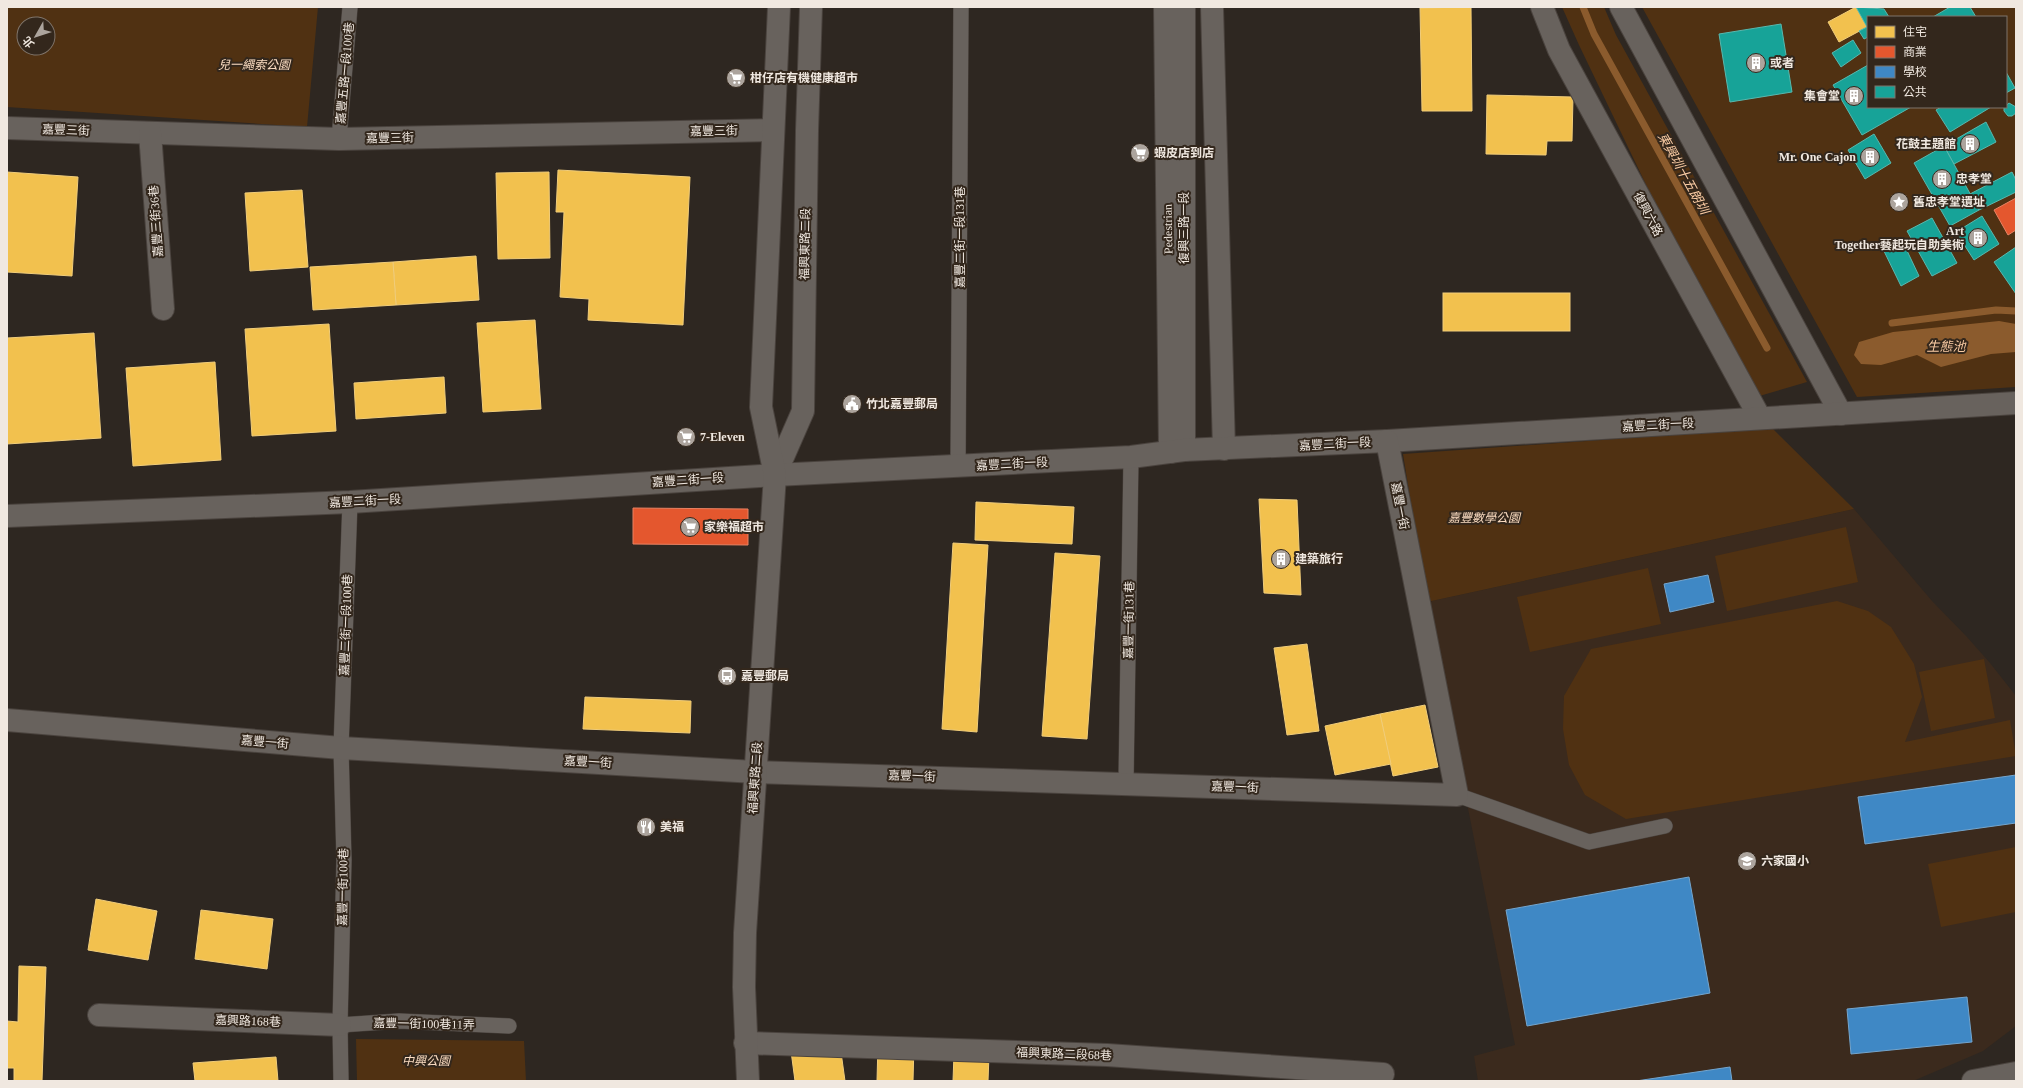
<svg xmlns="http://www.w3.org/2000/svg" width="2023" height="1088" viewBox="0 0 2023 1088" font-family="'Times New Roman','Noto Sans TC',serif">
	<style>
		.built { fill: #3b2a1d }
		.green { fill: #503112; fill-rule: evenodd }
		.water { fill: #8b5b2d }
		.homes { fill: #f2c14e; stroke: #f1cd7a }
		.shops { fill: #e4572e; stroke: #e88263 }
		.schools { fill: #3f88c5; stroke: #74a5cd }
		.public { fill: #17a398; stroke: #58b8ae }
		.lines { fill: none; stroke-linecap: round; stroke-linejoin: round }
		.stream { stroke: #8b5b2d; stroke-width: 7 }
		.service-casing { stroke: #4a433e; stroke-width: 16 }
		.pedestrian-casing { stroke: #4a433e; stroke-width: 24 }
		.minor-casing { stroke: #4a433e; stroke-width: 24 }
		.service { stroke: #68625d; stroke-width: 15 }
		.pedestrian { stroke: #68625d; stroke-width: 22 }
		.minor { stroke: #68625d; stroke-width: 22 }
		.labels { text-anchor: middle; stroke-width: 4; stroke-linejoin: round; paint-order: stroke }
		.poi-label { font-size: 12px; font-weight: bold; fill: #f0e8e0; stroke: #33271c; text-anchor: start }
		.park-label { font-size: 12px; font-style: italic; fill: #fadbc0; stroke: #33271c }
		.street-label { font-size: 12px; fill: #f0e8e0; stroke: #33271c }
		.water-label { font-size: 13px; font-style: italic; fill: #fbcca4; stroke: #33271c }
	</style>
	<rect width="100%" height="100%" fill="#2e2721"/>
	<path class="built" d="M 1854,509 L 1932,601 L 1967,637 L 1990,663 L 2016,696 L 2016,1026 L 1983,1051 L 1913,1081 L 1478,1081 L 1474,1056 L 1515,1045 L 1427,602 Z"/>
	<g class="green">
		<path d="M 7,7 L 318,7 L 307,127 L 7,107 ZM 24,24 L 48,24 L 48,48 L 24,48 Z"/>
		<path d="M 1562,7 L 1604,7 L 1616,35 L 1807,382 L 1749,399 L 1579,45 Z"/>
		<path d="M 1642,7 L 2016,7 L 2016,387 L 1857,397 ZM 1868,17 L 2006,17 L 2006,107 L 1868,107 Z"/>
		<path d="M 1772,428 L 1854,509 L 1427,602 L 1403,454 Z"/>
		<path d="M 1846,527 L 1858,582 L 1727,611 L 1715,556 Z"/>
		<path d="M 1648,568 L 1661,624 L 1530,652 L 1517,597 Z"/>
		<path d="M 1837,601 L 1868,611 L 1891,627 L 1914,664 L 1922,697 L 1905,742 L 2010,720 L 2016,756 L 1626,819 L 1585,795 L 1569,765 L 1563,729 L 1564,696 L 1591,649 Z"/>
		<path d="M 1984,659 L 1995,718 L 1931,731 L 1919,672 Z"/>
		<path d="M 2016,847 L 2016,912 L 1941,927 L 1928,864 Z"/>
		<path d="M 356,1039 L 524,1041 L 526,1081 L 357,1081 Z"/>
	</g>
	<path class="water" d="M 1999,321 L 2016,324 L 2016,352 L 1991,354 L 1941,367 L 1917,355 L 1881,365 L 1861,364 L 1854,355 L 1859,342 L 1893,332 Z"/>
	<g class="homes">
		<path d="M 1471,7 L 1472,111 L 1422,111 L 1420,8 Z"/>
		<path d="M 1856,7 L 1867,27 L 1839,42 L 1828,22 Z"/>
		<path d="M 1487,95 L 1573,97 L 1572,141 L 1547,141 L 1546,155 L 1486,154 Z"/>
		<path d="M 558,170 L 690,177 L 683,325 L 588,320 L 589,299 L 560,297 L 564,212 L 556,212 Z"/>
		<path d="M 7,172 L 78,177 L 72,276 L 7,272 Z"/>
		<path d="M 549,172 L 550,258 L 498,259 L 496,173 Z"/>
		<path d="M 302,190 L 308,267 L 250,271 L 245,193 Z"/>
		<path d="M 476,256 L 479,300 L 396,305 L 393,262 Z"/>
		<path d="M 393,262 L 396,305 L 313,310 L 310,267 Z"/>
		<rect x="1443" y="293" width="127" height="38"/>
		<path d="M 535,320 L 541,409 L 483,412 L 477,323 Z"/>
		<path d="M 329,324 L 336,431 L 252,436 L 245,329 Z"/>
		<path d="M 94,333 L 101,438 L 7,444 L 7,338 Z"/>
		<path d="M 215,362 L 221,460 L 133,466 L 126,368 Z"/>
		<path d="M 444,377 L 446,413 L 356,419 L 354,383 Z"/>
		<path d="M 1259,499 L 1297,500 L 1301,595 L 1264,593 Z"/>
		<path d="M 976,502 L 1074,507 L 1072,544 L 975,540 Z"/>
		<path d="M 953,543 L 988,545 L 977,732 L 942,729 Z"/>
		<path d="M 1055,553 L 1100,556 L 1087,739 L 1042,736 Z"/>
		<path d="M 1307,644 L 1319,731 L 1287,735 L 1274,648 Z"/>
		<path d="M 585,697 L 691,701 L 690,733 L 583,729 Z"/>
		<path d="M 1425,705 L 1438,767 L 1393,776 L 1380,714 Z"/>
		<path d="M 1380,714 L 1391,764 L 1335,775 L 1325,726 Z"/>
		<path d="M 96,899 L 157,911 L 148,960 L 88,950 Z"/>
		<path d="M 201,910 L 273,919 L 267,969 L 195,959 Z"/>
		<path d="M 19,966 L 46,967 L 42,1081 L 14,1081 L 14,1068 L 7,1068 L 7,1021 L 18,1022 Z"/>
		<path d="M 878,1043 L 914,1044 L 913,1081 L 877,1081 Z"/>
		<path d="M 840,1045 L 845,1081 L 795,1081 L 791,1051 Z"/>
		<path d="M 954,1054 L 989,1055 L 988,1081 L 953,1081 Z"/>
		<path d="M 276,1057 L 278,1081 L 195,1081 L 193,1063 Z"/>
	</g>
	<g class="shops">
		<path d="M 2016,198 L 2016,230 L 2008,235 L 1994,210 Z"/>
		<path d="M 633,508 L 748,509 L 748,545 L 633,544 Z"/>
	</g>
	<g class="schools">
		<path d="M 1708,575 L 1714,602 L 1670,612 L 1664,584 Z"/>
		<path d="M 2016,775 L 2016,823 L 1865,844 L 1858,797 Z"/>
		<path d="M 1689,877 L 1710,993 L 1527,1026 L 1506,910 Z"/>
		<path d="M 1967,997 L 1972,1042 L 1851,1054 L 1847,1009 Z"/>
		<path d="M 1730,1067 L 1732,1081 L 1636,1081 Z"/>
	</g>
	<g class="public">
		<path d="M 1856,7 L 1884,9 L 1889,17 L 1868,17 L 1868,37 L 1864,39 L 1859,31 L 1867,27 Z"/>
		<path d="M 1950,7 L 1970,7 L 1976,17 L 1933,17 Z"/>
		<path d="M 1781,24 L 1792,92 L 1730,102 L 1719,34 Z"/>
		<path d="M 1853,40 L 1861,53 L 1841,67 L 1832,53 Z"/>
		<path d="M 1868,65 L 1868,107 L 1911,107 L 1862,135 L 1833,85 Z"/>
		<path d="M 2006,72 L 2015,88 L 2006,93 Z"/>
		<path d="M 2009,103 L 2016,107 L 2016,113 L 2012,116 L 2008,116 L 2004,111 L 2004,107 Z"/>
		<path d="M 1941,107 L 1991,107 L 1950,132 L 1936,110 Z"/>
		<path d="M 1986,122 L 1996,142 L 1954,164 L 1944,146 Z"/>
		<path d="M 1874,134 L 1891,163 L 1865,179 L 1848,150 Z"/>
		<path d="M 1944,146 L 1979,210 L 1950,226 L 1914,163 Z"/>
		<path d="M 2012,172 L 2016,180 L 2016,192 L 1979,210 L 1970,194 Z"/>
		<path d="M 1982,216 L 1999,244 L 1974,260 L 1956,232 Z"/>
		<path d="M 1932,218 L 1957,263 L 1932,276 L 1907,231 Z"/>
		<path d="M 1901,238 L 1919,276 L 1901,286 L 1882,247 Z"/>
		<path d="M 2016,247 L 2016,294 L 1994,262 Z"/>
	</g>
	<g class="lines">
		<g class="stream">
			<path d="M 1583,7 L 1594,34 L 1767,348"/>
			<path d="M 1892,323 L 1996,310 L 2016,311"/>
		</g>
		<g class="service-casing">
			<g id="service">
				<path d="M 339,139 L 350,7"/>
				<path d="M 958,467 L 961,7"/>
				<path d="M 1126,783 L 1131,457"/>
				<path d="M 1457,795 L 1589,842 L 1665,826"/>
				<path d="M 340,1025 L 399,1021 L 509,1026"/>
				<path d="M 341,1081 L 340,1025 L 344,860 L 341,748 L 350,502"/>
			</g>
		</g>
		<g class="pedestrian-casing">
			<path id="pedestrian" d="M 1165,7 L 1170,452"/>
		</g>
		<g class="minor-casing">
			<g id="minor">
				<path d="M 1212,7 L 1224,449"/>
				<path d="M 1542,7 L 1559,50 L 1760,418"/>
				<path d="M 1621,7 L 1841,414"/>
				<path d="M 7,128 L 339,139 L 773,130"/>
				<path d="M 150,133 L 163,309"/>
				<path d="M 1184,450 L 1184,7"/>
				<path d="M 775,475 L 803,411 L 807,131 L 811,7"/>
				<path d="M 7,516 L 350,502 L 775,475 L 1131,457 L 1184,450 L 1387,441 L 2016,403"/>
				<path d="M 7,720 L 341,748 L 755,772 L 1457,795 L 1387,441"/>
				<path d="M 99,1015 L 340,1025"/>
				<path d="M 745,1043 L 1107,1055 L 1383,1074"/>
				<path d="M 748,1081 L 744,987 L 745,933 L 775,475 L 761,407 L 779,7"/>
				<path d="M 1973,1081 L 2016,1073"/>
			</g>
		</g>
		<use href="#service" class="service"/>
		<use href="#pedestrian" class="pedestrian"/>
		<use href="#minor" class="minor"/>
	</g>
	<defs>
		<g id="building-disc" transform="scale(1)"><circle r="9.5" fill="#aca49d" stroke="#33271c"/><path d="M-4-6H4V6H1V3H-1V6H-4ZM-2.5-4.3h1.7v1.8h-1.7ZM.8-4.3h1.7v1.8H.8ZM-2.5-1h1.7V.8h-1.7ZM.8-1h1.7V.8H.8Z" fill="#fff"/></g>
		<g id="supermarket-disc" transform="scale(1)"><circle r="9.5" fill="#aca49d" stroke="#33271c"/><path d="M-6-5.5h2.5l.6 2H6L4.5 2H-2.5L-4.4-4H-6ZM-1.5 3.2a1.3 1.3 0 1 0 .1 0ZM3 3.2a1.3 1.3 0 1 0 .1 0Z" fill="#fff"/></g>
		<g id="sight-disc" transform="scale(1)"><circle r="9.5" fill="#aca49d" stroke="#33271c"/><path d="M0-6L1.8-2.2L6-1.7L2.9 1.2L3.7 5.4L0 3.3L-3.7 5.4L-2.9 1.2L-6-1.7L-1.8-2.2Z" fill="#fff"/></g>
		<g id="civic-disc" transform="scale(1)"><circle r="9.5" fill="#aca49d" stroke="#33271c"/><path d="M-.6-6.5H3V-4.5H.6V-3L4-1V1h2V6H-6V1h2V-1L-.6-3ZM-1.2 2.5V6h2.4V2.5Z" fill="#fff"/></g>
		<g id="bus-disc" transform="scale(1)"><circle r="9.5" fill="#aca49d" stroke="#33271c"/><path d="M-5-6H5V4H4V6H2V4H-2V6H-4V4H-5ZM-3.5-4V0h7V-4ZM-3.5 1.2v1.5H-2V1.2ZM2 1.2v1.5H3.5V1.2Z" fill="#fff"/></g>
		<g id="restaurant-disc" transform="scale(1)"><circle r="9.5" fill="#aca49d" stroke="#33271c"/><path d="M-5-6h1v4h1v-4h1v4h1v-4h1v5L-1.5 .5V6h-2V.5L-5-1ZM5-6V6H3V1.5H1.5Q1.5-4 5-6Z" fill="#fff"/></g>
		<g id="school-disc" transform="scale(1)"><circle r="9.5" fill="#aca49d" stroke="#33271c"/><path d="M0-5L7-2L0 1L-7-2ZM-4 1L0 2.5L4 1V4Q0 6-4 4Z" fill="#fff"/></g>
	</defs>
	<g fill-rule="evenodd">
		<use href="#building-disc" x="1756" y="63"/>
		<use href="#supermarket-disc" x="736" y="78"/>
		<use href="#building-disc" x="1854" y="96"/>
		<use href="#building-disc" x="1970" y="144"/>
		<use href="#supermarket-disc" x="1140" y="153"/>
		<use href="#building-disc" x="1870" y="157"/>
		<use href="#building-disc" x="1942" y="179"/>
		<use href="#sight-disc" x="1899" y="202"/>
		<use href="#building-disc" x="1978" y="238"/>
		<use href="#civic-disc" x="852" y="404"/>
		<use href="#supermarket-disc" x="686" y="437"/>
		<use href="#supermarket-disc" x="690" y="527"/>
		<use href="#building-disc" x="1281" y="559"/>
		<use href="#bus-disc" x="727" y="676"/>
		<use href="#restaurant-disc" x="646" y="827"/>
		<use href="#school-disc" x="1747" y="861"/>
	</g>
	<g class="labels">
		<g class="poi-label">
			<text x="1770" y="67">或者</text>
			<text x="750" y="82">柑仔店有機健康超市</text>
			<text x="1840" y="100" text-anchor="end">集會堂</text>
			<text x="1956" y="148" text-anchor="end">花鼓主題館</text>
			<text x="1154" y="157">蝦皮店到店</text>
			<text x="1856" y="161" text-anchor="end">Mr. One Cajon</text>
			<text x="1956" y="183">忠孝堂</text>
			<text x="1913" y="206">舊忠孝堂遺址</text>
			<text x="1964" y="235" text-anchor="end">Art<tspan x="1964" dy="14">Together藝起玩自助美術</tspan></text>
			<text x="866" y="408">竹北嘉豐郵局</text>
			<text x="700" y="441">7-Eleven</text>
			<text x="704" y="531">家樂福超市</text>
			<text x="1295" y="563">建築旅行</text>
			<text x="741" y="680">嘉豐郵局</text>
			<text x="660" y="831">美福</text>
			<text x="1761" y="865">六家國小</text>
		</g>
		<g class="park-label">
			<text x="254" y="69">兒一繩索公園</text>
			<text x="1484" y="522">嘉豐數學公園</text>
			<text x="426" y="1065">中興公園</text>
		</g>
		<g class="street-label">
			<text transform="translate(345 73) rotate(-85)" y="4">嘉豐五路一段100巷</text>
			<text transform="translate(66 130) rotate(2)" y="4">嘉豐三街</text>
			<text transform="translate(714 131) rotate(-1)" y="4">嘉豐三街</text>
			<text transform="translate(390 138) rotate(-1)" y="4">嘉豐三街</text>
			<text transform="translate(1648 214) rotate(62)" y="4">復興六路</text>
			<text transform="translate(156 221) rotate(-94)" y="4">嘉豐三街36巷</text>
			<text transform="translate(1184 228) rotate(-90)" y="4">復興三路一段</text>
			<text transform="translate(1168 229) rotate(-91)" y="4">Pedestrian</text>
			<text transform="translate(960 237) rotate(-90)" y="4">嘉豐二街一段131巷</text>
			<text transform="translate(805 244) rotate(-89)" y="4">福興東路二段</text>
			<text transform="translate(1658 425) rotate(-3)" y="4">嘉豐二街一段</text>
			<text transform="translate(1335 444) rotate(-3)" y="4">嘉豐二街一段</text>
			<text transform="translate(1012 464) rotate(-3)" y="4">嘉豐二街一段</text>
			<text transform="translate(688 480) rotate(-4)" y="4">嘉豐二街一段</text>
			<text transform="translate(365 501) rotate(-3)" y="4">嘉豐二街一段</text>
			<text transform="translate(1400 506) rotate(79)" y="4">嘉豐一街</text>
			<text transform="translate(1129 620) rotate(-89)" y="4">嘉豐一街131巷</text>
			<text transform="translate(346 625) rotate(-88)" y="4">嘉豐二街一段100巷</text>
			<text transform="translate(265 742) rotate(5)" y="4">嘉豐一街</text>
			<text transform="translate(588 762) rotate(3)" y="4">嘉豐一街</text>
			<text transform="translate(912 776) rotate(2)" y="4">嘉豐一街</text>
			<text transform="translate(755 778) rotate(-86)" y="4">福興東路二段</text>
			<text transform="translate(1235 787) rotate(2)" y="4">嘉豐一街</text>
			<text transform="translate(343 887) rotate(-89)" y="4">嘉豐一街100巷</text>
			<text transform="translate(248 1021) rotate(2)" y="4">嘉興路168巷</text>
			<text transform="translate(424 1024) rotate(1)" y="4">嘉豐一街100巷11弄</text>
			<text transform="translate(1064 1054) rotate(2)" y="4">福興東路二段68巷</text>
		</g>
		<g class="water-label">
			<text transform="translate(1684 173) rotate(61)" y="5">東興圳十五朗圳</text>
			<text x="1946" y="351">生態池</text>
		</g>
	</g>
	<rect width="2023" height="1088" fill="none" stroke="#f0e8e0" stroke-width="16"/>
	<rect x="1867" y="16" width="140" height="92" fill="#33271c" stroke="#7f746a"/>
	<rect x="1875" y="26" width="20" height="12" fill="#f2c14e" stroke="#7f746a"/>
	<text x="1903" y="36" font-size="12" fill="#f0e8e0">住宅</text>
	<rect x="1875" y="46" width="20" height="12" fill="#e4572e" stroke="#7f746a"/>
	<text x="1903" y="56" font-size="12" fill="#f0e8e0">商業</text>
	<rect x="1875" y="66" width="20" height="12" fill="#3f88c5" stroke="#7f746a"/>
	<text x="1903" y="76" font-size="12" fill="#f0e8e0">學校</text>
	<rect x="1875" y="86" width="20" height="12" fill="#17a398" stroke="#7f746a"/>
	<text x="1903" y="96" font-size="12" fill="#f0e8e0">公共</text>
	<g transform="translate(36 36) rotate(231)"><circle r="19" fill="#33271c" stroke="#7f746a"/>
	<path d="M0-3L7 15L0 10L-7 15Z" fill="#aca49d"/>
	<text y="-6" font-size="11" font-weight="bold" text-anchor="middle" fill="#f0e8e0">北</text>
	</g>
</svg>
